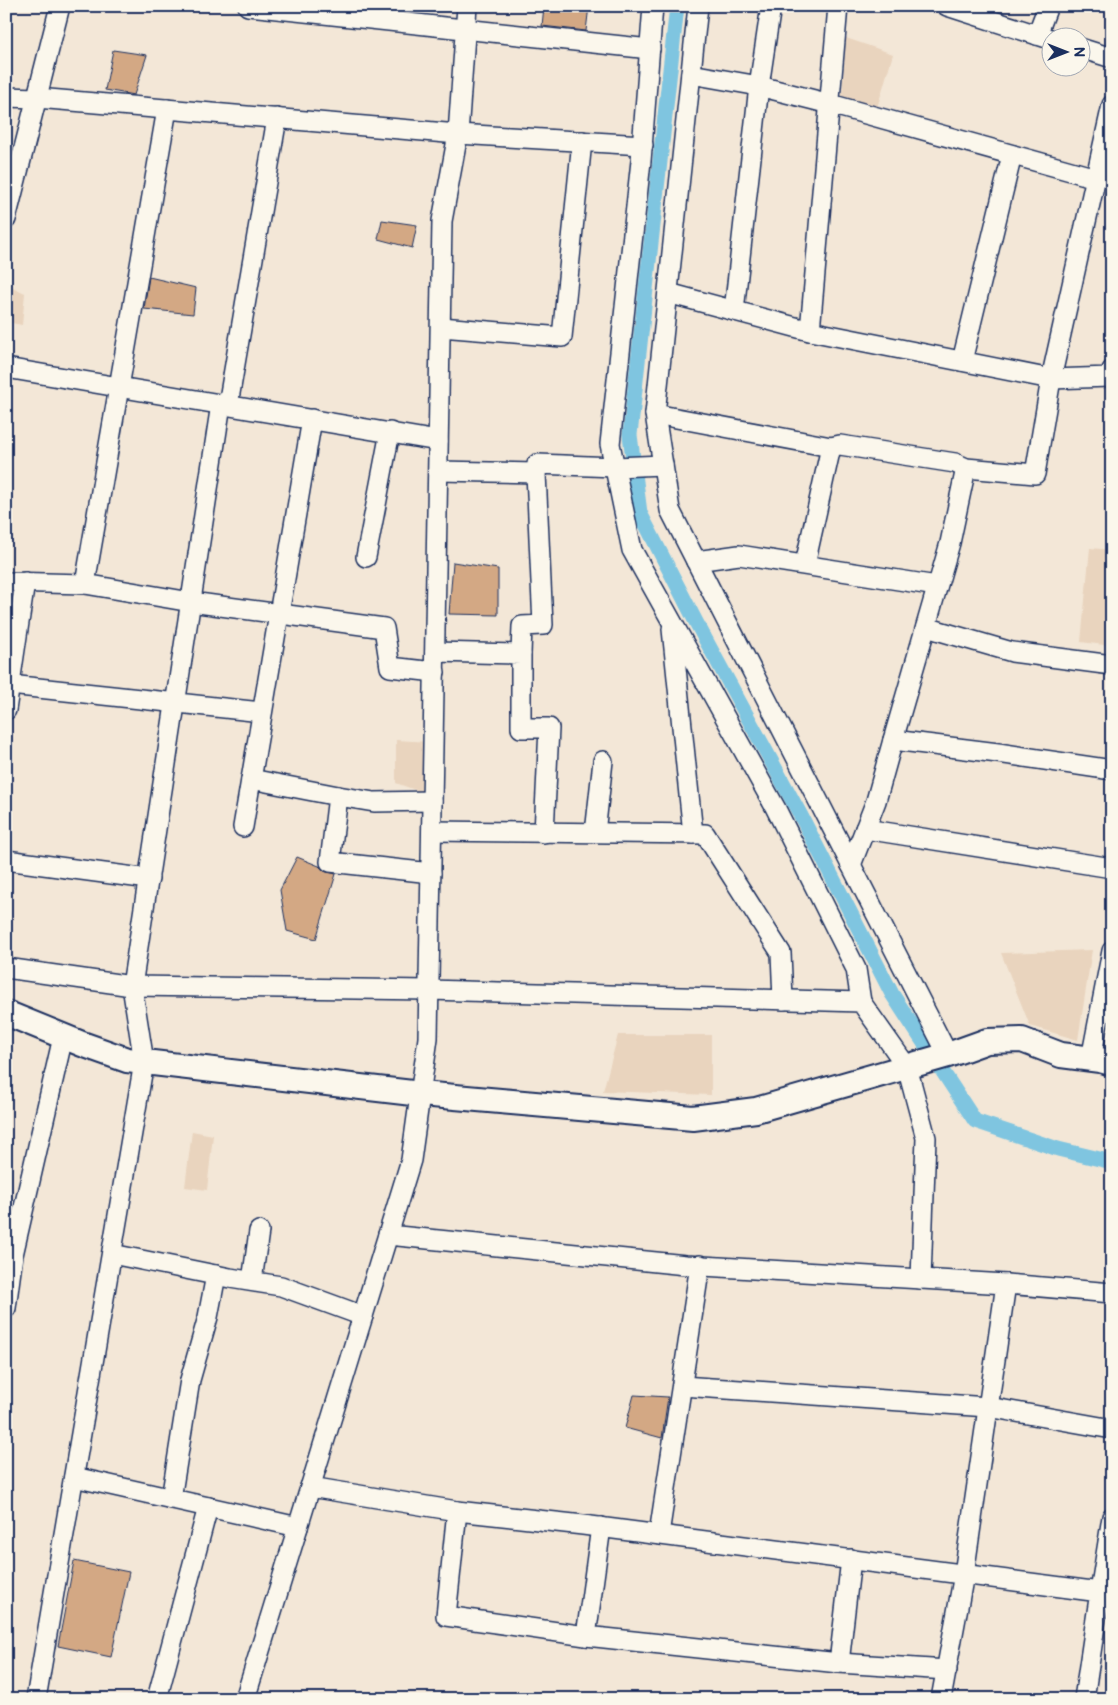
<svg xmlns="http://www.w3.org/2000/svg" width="1118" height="1705" viewBox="0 0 1118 1705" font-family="'Balsamiq Sans',sans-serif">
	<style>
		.built { fill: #e9d4be }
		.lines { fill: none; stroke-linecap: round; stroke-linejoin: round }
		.canal { stroke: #7fc5e0; stroke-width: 15 }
		.building { fill: #d3a884; stroke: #1b2f5e }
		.minor-casing { stroke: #1b2f5e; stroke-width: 22 }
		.major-casing { stroke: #1b2f5e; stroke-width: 28 }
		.minor { stroke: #fbf7ec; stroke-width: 19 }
		.major { stroke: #fbf7ec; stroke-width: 24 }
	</style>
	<rect width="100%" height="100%" fill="#f3e7d7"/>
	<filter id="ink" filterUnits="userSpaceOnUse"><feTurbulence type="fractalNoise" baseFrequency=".02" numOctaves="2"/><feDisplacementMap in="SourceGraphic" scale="10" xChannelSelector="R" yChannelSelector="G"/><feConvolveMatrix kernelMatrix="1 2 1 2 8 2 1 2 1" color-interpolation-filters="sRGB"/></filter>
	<g filter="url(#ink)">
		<g class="built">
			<path d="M 846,38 L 893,54 L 877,108 L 842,96 Z"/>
			<path d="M 6,284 L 25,293 L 22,325 L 6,322 Z"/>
			<path d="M 1090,548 L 1112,550 L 1112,646 L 1081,642 Z"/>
			<path d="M 396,740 L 430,742 L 426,794 L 396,783 Z"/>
			<path d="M 1092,950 L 1078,1040 L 1030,1026 L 1001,953 Z"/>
			<path d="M 618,1035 L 711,1035 L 711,1095 L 603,1091 Z"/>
			<path d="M 192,1131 L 213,1135 L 207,1190 L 185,1187 Z"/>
		</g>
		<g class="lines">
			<path class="canal" d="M 677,6 L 630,435 L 640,513 L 696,622 L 800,814 L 892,994 L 975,1121 L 1058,1149 L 1112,1162"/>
		</g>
		<g class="building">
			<path d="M 544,6 L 589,6 L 586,31 L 542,26 Z"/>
			<path d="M 113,50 L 147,55 L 134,95 L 105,90 Z"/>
			<path d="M 382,220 L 417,225 L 412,248 L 378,239 Z"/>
			<path d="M 149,277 L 196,288 L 193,314 L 144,309 Z"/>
			<path d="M 453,562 L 498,569 L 498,615 L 449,614 Z"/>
			<path d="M 297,857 L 319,866 L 324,871 L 336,874 L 316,939 L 287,931 L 280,890 Z"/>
			<path d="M 634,1395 L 668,1397 L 662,1438 L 625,1428 Z"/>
			<path d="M 74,1561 L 129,1572 L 111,1657 L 58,1646 Z"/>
		</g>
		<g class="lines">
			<g class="minor-casing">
				<g id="minor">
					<path d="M 248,6 L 650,49"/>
					<path d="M 653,6 L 641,161 L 610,444 L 632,550 L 775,807 L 856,969 L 861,1002"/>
					<path d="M 698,6 L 655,414 L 670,510 L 948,1055"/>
					<path d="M 947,6 L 1050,39"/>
					<path d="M 1037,35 L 1048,6"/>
					<path d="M 1080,48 L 1112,58"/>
					<path d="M 691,74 L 759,86 L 830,104 L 1096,178"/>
					<path d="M 6,97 L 37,98 L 458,134 L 643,145"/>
					<path d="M 167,109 L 85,584 L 191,602 L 384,628 L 390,667 L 435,672"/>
					<path d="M 6,219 L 60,6"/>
					<path d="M 668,293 L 810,331 L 1051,379 L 1112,105"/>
					<path d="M 734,311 L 759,86 L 771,6"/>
					<path d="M 441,327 L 562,337 L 582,141"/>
					<path d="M 810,331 L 838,6"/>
					<path d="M 962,361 L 1012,155"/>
					<path d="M 6,368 L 438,441"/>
					<path d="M 228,405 L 277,118"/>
					<path d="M 655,414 L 831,447 L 840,445 L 955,463 L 966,468 L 1035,474 L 1051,379 L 1110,377 L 1112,370"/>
					<path d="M 438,471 L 536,473"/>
					<path d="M 366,557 L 390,432"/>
					<path d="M 696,561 L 739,555 L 937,586"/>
					<path d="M 805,564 L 831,447"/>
					<path d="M 6,582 L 85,584"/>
					<path d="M 926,627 L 1012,652 L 1112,665"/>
					<path d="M 672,629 L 693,834"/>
					<path d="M 435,652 L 521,654 L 521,728 L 549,728 L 544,833"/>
					<path d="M 521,654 L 522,626 L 543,625 L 536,473 L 537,464 L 615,467 L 663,465"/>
					<path d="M 10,685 L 262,712"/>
					<path d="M 6,710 L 25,582"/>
					<path d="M 893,740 L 998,753 L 1112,770"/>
					<path d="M 251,779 L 338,796 L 330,862 L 431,873"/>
					<path d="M 338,796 L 374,802 L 432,801"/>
					<path d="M 243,827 L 312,419"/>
					<path d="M 865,829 L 1112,868"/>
					<path d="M 432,831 L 705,834 L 781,953 L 783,1000"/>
					<path d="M 595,833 L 603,761"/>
					<path d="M 6,860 L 149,879"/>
					<path d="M 851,865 L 876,801 L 893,740 L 950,543 L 966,468"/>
					<path d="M 6,968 L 132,986 L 429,990 L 861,1002 L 907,1067 L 926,1138 L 921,1279"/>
					<path d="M 1091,1059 L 1112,951"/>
					<path d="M 388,1235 L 686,1265 L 1006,1284 L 964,1574 L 941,1699"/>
					<path d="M 112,1254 L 230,1278 L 281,1286 L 363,1316"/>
					<path d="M 252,1281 L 259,1231"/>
					<path d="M 1006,1284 L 1112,1293"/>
					<path d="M 6,1308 L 13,1255 L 63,1037"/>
					<path d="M 682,1386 L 988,1407 L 1112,1429"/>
					<path d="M 74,1477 L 298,1527"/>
					<path d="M 310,1487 L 457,1511 L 583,1525 L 1100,1592 L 1084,1699"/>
					<path d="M 171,1499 L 190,1380 L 208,1317 L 216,1275"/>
					<path d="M 457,1511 L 446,1616 L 586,1636"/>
					<path d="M 601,1527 L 586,1636 L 839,1663 L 851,1559"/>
					<path d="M 659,1534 L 700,1265"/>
					<path d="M 1100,1592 L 1112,1517"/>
					<path d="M 839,1663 L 947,1670"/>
					<path d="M 36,1699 L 144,1062 L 132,986 L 221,404"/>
					<path d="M 157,1699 L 208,1507"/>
					<path d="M 245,1699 L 411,1160 L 428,1038 L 442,221 L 458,134 L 467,6"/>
				</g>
			</g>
			<g class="major-casing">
				<path id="major" d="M 6,1013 L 82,1044 L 127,1060 L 421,1094 L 693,1118 L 756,1110 L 948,1055 L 987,1041 L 1022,1040 L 1061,1055 L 1100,1060 L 1112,1063"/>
			</g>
			<use href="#minor" class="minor"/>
			<use href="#major" class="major"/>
		</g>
	</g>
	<rect width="1118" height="1705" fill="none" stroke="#fbf7ec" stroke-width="25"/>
	<rect x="12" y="12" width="1093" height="1680" fill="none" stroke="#1b2f5e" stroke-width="2" filter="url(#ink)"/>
	<g transform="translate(1066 52) rotate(90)"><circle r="24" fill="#fbf7ec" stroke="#a1a7b3"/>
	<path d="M0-4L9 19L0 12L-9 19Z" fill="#1b2f5e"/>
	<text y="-8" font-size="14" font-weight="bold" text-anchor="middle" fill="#1b2f5e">N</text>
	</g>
</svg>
